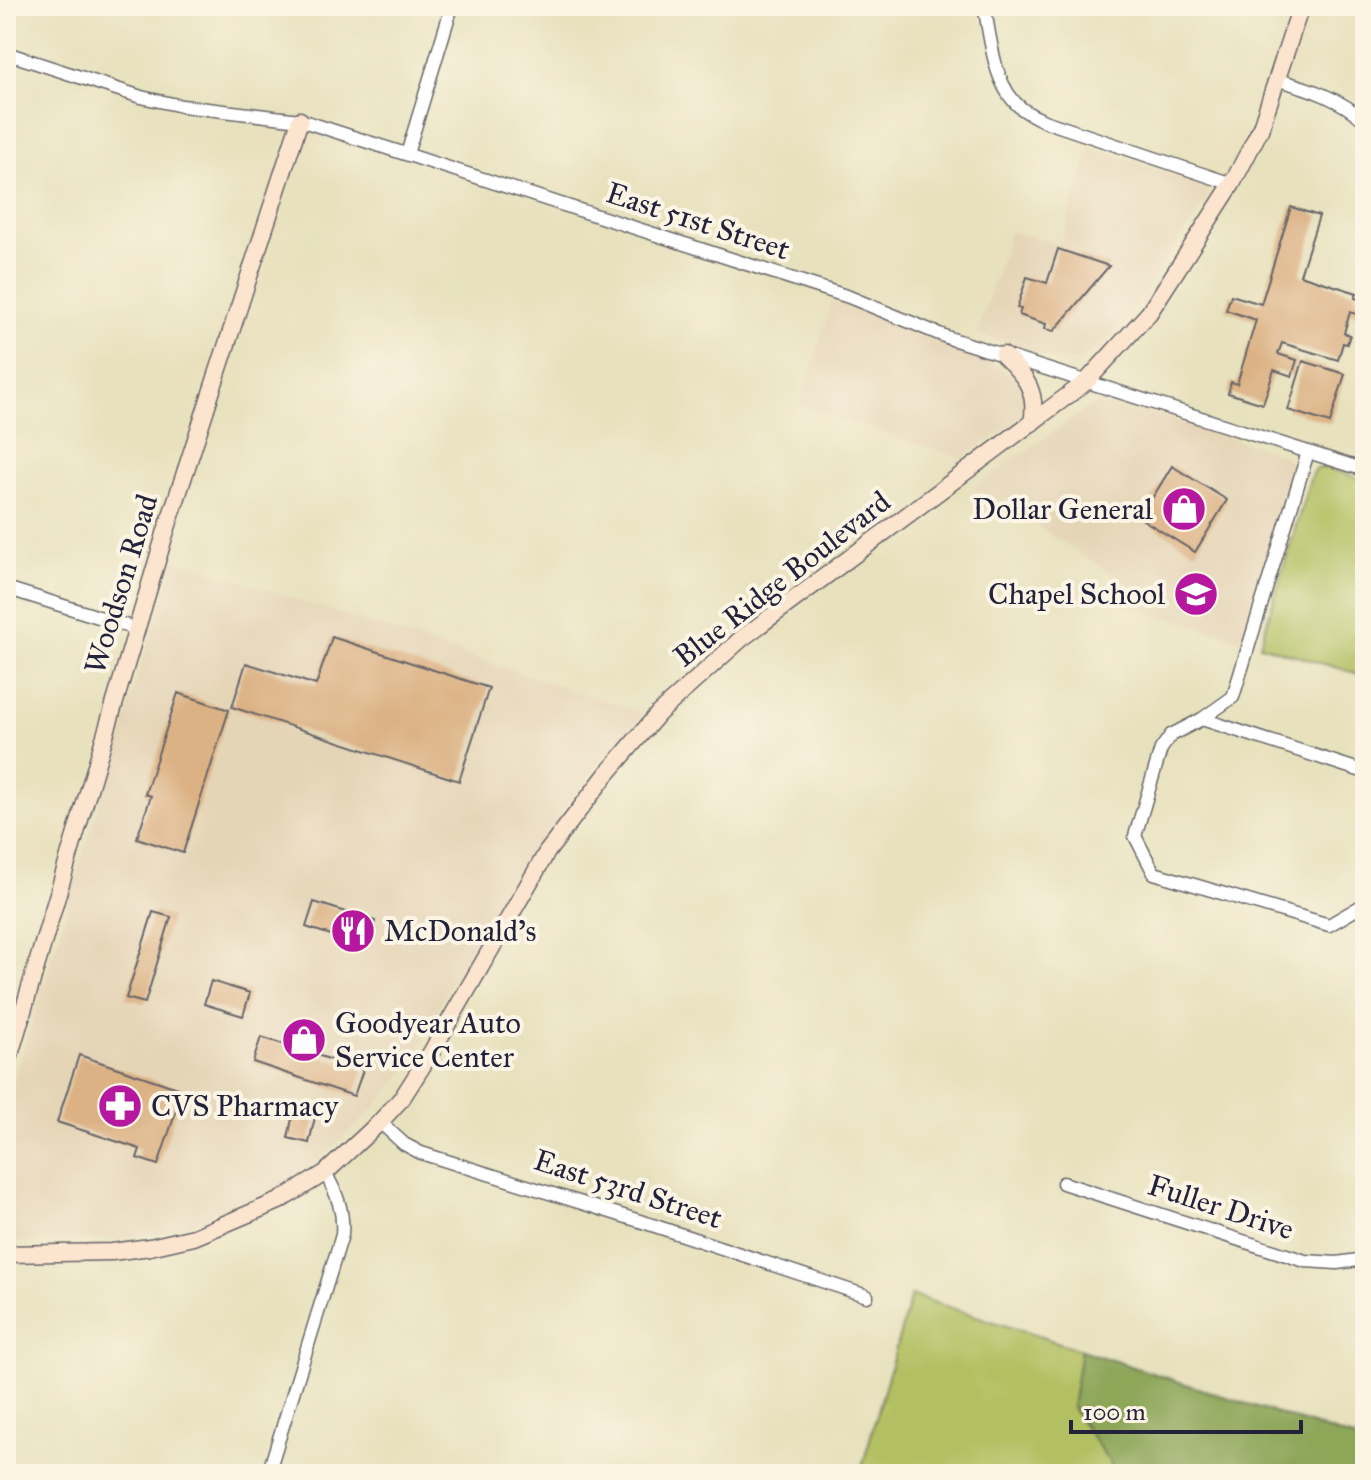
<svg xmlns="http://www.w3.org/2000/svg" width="1371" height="1480" viewBox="0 0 1371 1480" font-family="'IM FELL Great Primer',serif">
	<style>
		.built { fill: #e5d5b7 }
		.green { fill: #b2c062; stroke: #6a714e; stroke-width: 2 }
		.forest { fill: #8da658; stroke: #58644a; stroke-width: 2 }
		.building { fill: #dcb285 }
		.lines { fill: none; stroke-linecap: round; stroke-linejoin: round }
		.street-casing { stroke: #676568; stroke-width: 15 }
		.secondary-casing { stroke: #676568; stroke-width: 19 }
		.street { stroke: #fff; stroke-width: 12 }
		.secondary { stroke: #fce5cf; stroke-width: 16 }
		.labels { text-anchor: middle; stroke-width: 8; stroke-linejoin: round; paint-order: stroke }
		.street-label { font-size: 30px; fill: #22223b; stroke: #fcf5e5 }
		.poi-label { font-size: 30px; fill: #22223b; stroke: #fcf5e5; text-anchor: start }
	</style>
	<rect width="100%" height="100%" fill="#fcf5e5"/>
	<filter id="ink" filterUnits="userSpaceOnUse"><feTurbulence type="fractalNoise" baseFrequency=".0125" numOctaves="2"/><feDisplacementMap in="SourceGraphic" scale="16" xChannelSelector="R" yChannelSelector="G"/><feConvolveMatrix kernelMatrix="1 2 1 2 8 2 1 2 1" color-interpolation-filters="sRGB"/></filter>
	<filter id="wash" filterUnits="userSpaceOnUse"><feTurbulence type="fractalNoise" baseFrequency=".006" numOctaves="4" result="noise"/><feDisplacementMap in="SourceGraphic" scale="32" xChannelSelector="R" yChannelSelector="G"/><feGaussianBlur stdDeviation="1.8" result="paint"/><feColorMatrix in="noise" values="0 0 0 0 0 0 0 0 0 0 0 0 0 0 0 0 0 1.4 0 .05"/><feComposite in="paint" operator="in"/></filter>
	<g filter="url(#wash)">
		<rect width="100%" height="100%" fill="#e7e1bd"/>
		<g class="built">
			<path d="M 1091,148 L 1202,184 L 1207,187 L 1209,196 L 1130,313 L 1103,342 L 1081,359 L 1065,361 L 1050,358 L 977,334 L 1010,231 L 1060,244 Z"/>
			<path d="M 832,301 L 873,314 L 1001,368 L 1016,377 L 1023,385 L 1024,400 L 1022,413 L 1016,422 L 962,458 L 800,406 Z"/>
			<path d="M 1102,403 L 1137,409 L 1284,455 L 1289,460 L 1292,465 L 1290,478 L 1240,639 L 1128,606 L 1133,587 L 974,487 L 1091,406 Z"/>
			<path d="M 174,559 L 646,714 L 611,748 L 577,792 L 448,988 L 425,1038 L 399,1079 L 369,1114 L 318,1161 L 281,1186 L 225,1213 L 167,1232 L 116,1239 L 6,1242 L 6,1106 Z"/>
		</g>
		<g class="green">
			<path d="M 1323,467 L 1365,480 L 1365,676 L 1260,645 L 1311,476 L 1314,470 Z"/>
			<path d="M 911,1295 L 1081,1350 L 1072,1408 L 1118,1474 L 860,1474 Z"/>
		</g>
		<path class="forest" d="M 1081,1350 L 1365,1442 L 1365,1474 L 1118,1474 L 1072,1408 Z"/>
		<g id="blocks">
			<g class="building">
				<path d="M 1291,207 L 1319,216 L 1300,275 L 1357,293 L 1355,298 L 1365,301 L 1365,317 L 1350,312 L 1344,333 L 1350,335 L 1347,344 L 1343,343 L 1338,360 L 1282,343 L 1278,354 L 1297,360 L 1292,376 L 1274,370 L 1263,404 L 1228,393 L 1231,382 L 1237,384 L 1256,320 L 1226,310 L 1231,295 L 1261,304 Z"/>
				<path d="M 1058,249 L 1109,266 L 1054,331 L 1045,329 L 1046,324 L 1019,315 L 1021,309 L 1017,308 L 1027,277 L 1047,283 Z"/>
				<path d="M 1303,361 L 1345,374 L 1330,423 L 1288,410 Z"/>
				<path d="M 1172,466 L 1227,500 L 1195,552 L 1140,518 Z"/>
				<path d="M 332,637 L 489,688 L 459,781 L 232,707 L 246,663 L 316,685 Z"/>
				<path d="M 178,693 L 229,710 L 183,853 L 137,838 L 151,796 L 145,794 Z"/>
				<path d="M 314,902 L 375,921 L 368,946 L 362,944 L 361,947 L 349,944 L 350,941 L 306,927 Z"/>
				<path d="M 153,912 L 171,917 L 145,1003 L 126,998 Z"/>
				<path d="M 211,981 L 250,993 L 243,1016 L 204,1004 Z"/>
				<path d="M 261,1037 L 363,1070 L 354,1096 L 253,1062 Z"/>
				<path d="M 79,1055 L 183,1090 L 158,1165 L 137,1158 L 140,1149 L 57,1122 Z"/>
				<path d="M 294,1109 L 316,1113 L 309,1143 L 288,1138 Z"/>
			</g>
		</g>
	</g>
	<g filter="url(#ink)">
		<use href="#blocks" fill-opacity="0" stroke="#676568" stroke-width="2"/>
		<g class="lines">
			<g class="street-casing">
				<g id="street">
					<path d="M 984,6 C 991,38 993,86 1021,108 C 1027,113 1036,117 1044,121 L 1232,184"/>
					<path d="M 6,53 L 141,97 L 182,106 L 300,120 L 849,297 L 949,338 L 1365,470"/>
					<path d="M 1278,80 C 1309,88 1341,99 1365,121"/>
					<path d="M 407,154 L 452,6"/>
					<path d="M 1308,452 L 1233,697 L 1202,719 L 1171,735 L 1161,749 L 1135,836 L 1154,873 L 1329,925 L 1365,904"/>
					<path d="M 6,588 L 137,629"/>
					<path d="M 1202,719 L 1365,772"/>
					<path d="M 380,1122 L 404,1144 L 421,1153 L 646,1223 L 867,1296"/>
					<path d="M 1063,1183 L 1305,1261 L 1337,1263 L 1365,1259"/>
					<path d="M 268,1474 L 342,1235 C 344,1211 337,1193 325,1173"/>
				</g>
			</g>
			<g class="secondary-casing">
				<g id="secondary">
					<path d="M 1003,355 C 1026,376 1038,392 1032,423"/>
					<path d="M 6,1068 L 165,534 L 300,120"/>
					<path d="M 6,1254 L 112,1252 L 150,1247 L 194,1237 L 279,1201 L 325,1173 L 380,1122 L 402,1098 L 432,1051 L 547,852 L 606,775 L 659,713 L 741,639 L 1086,382 L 1149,313 L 1232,184 L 1260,130 L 1301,6"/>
				</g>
			</g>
			<use href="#street" class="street"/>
			<use href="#secondary" class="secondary"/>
		</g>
	</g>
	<defs>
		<g id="shop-disc" transform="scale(2.3)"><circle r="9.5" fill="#b5179e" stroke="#fcf5e5"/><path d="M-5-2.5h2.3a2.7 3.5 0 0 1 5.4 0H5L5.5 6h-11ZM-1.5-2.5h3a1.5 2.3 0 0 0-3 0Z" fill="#fff"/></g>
		<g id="school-disc" transform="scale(2.3)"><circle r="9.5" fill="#b5179e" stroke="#fcf5e5"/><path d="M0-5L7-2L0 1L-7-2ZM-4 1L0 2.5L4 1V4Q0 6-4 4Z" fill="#fff"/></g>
		<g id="restaurant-disc" transform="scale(2.3)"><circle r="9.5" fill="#b5179e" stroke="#fcf5e5"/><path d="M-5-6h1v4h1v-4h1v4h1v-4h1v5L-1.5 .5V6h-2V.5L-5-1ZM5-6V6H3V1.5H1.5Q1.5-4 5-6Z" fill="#fff"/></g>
		<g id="pharmacy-disc" transform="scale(2.3)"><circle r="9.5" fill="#b5179e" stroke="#fcf5e5"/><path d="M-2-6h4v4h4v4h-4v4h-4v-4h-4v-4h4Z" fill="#fff"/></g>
	</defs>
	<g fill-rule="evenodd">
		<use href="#shop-disc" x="1184" y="509"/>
		<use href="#school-disc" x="1196" y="594"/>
		<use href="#restaurant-disc" x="353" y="931"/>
		<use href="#shop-disc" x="304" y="1040"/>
		<use href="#pharmacy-disc" x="120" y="1106"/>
	</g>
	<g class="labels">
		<g class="street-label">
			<text transform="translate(698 221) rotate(18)" y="10">East 51st Street</text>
			<text transform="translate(782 579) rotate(-38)" y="10">Blue Ridge Boulevard</text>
			<text transform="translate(121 584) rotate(-73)" y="10">Woodson Road</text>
			<text transform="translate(628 1189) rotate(18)" y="10">East 53rd Street</text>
			<text transform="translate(1221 1207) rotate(18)" y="10">Fuller Drive</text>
		</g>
		<g class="poi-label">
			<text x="1153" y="519" text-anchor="end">Dollar General</text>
			<text x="1165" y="604" text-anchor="end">Chapel School</text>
			<text x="384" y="941">McDonald's</text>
			<text x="335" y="1033">Goodyear Auto<tspan x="335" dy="34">Service Center</tspan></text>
			<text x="151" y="1116">CVS Pharmacy</text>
		</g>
	</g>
	<rect width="1371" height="1480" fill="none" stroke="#fcf5e5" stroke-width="32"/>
	<path d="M1071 1420v12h230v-12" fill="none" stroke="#22223b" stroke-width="4"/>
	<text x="1083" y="1420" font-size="24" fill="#22223b" stroke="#fcf5e5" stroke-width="6" paint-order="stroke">100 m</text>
</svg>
